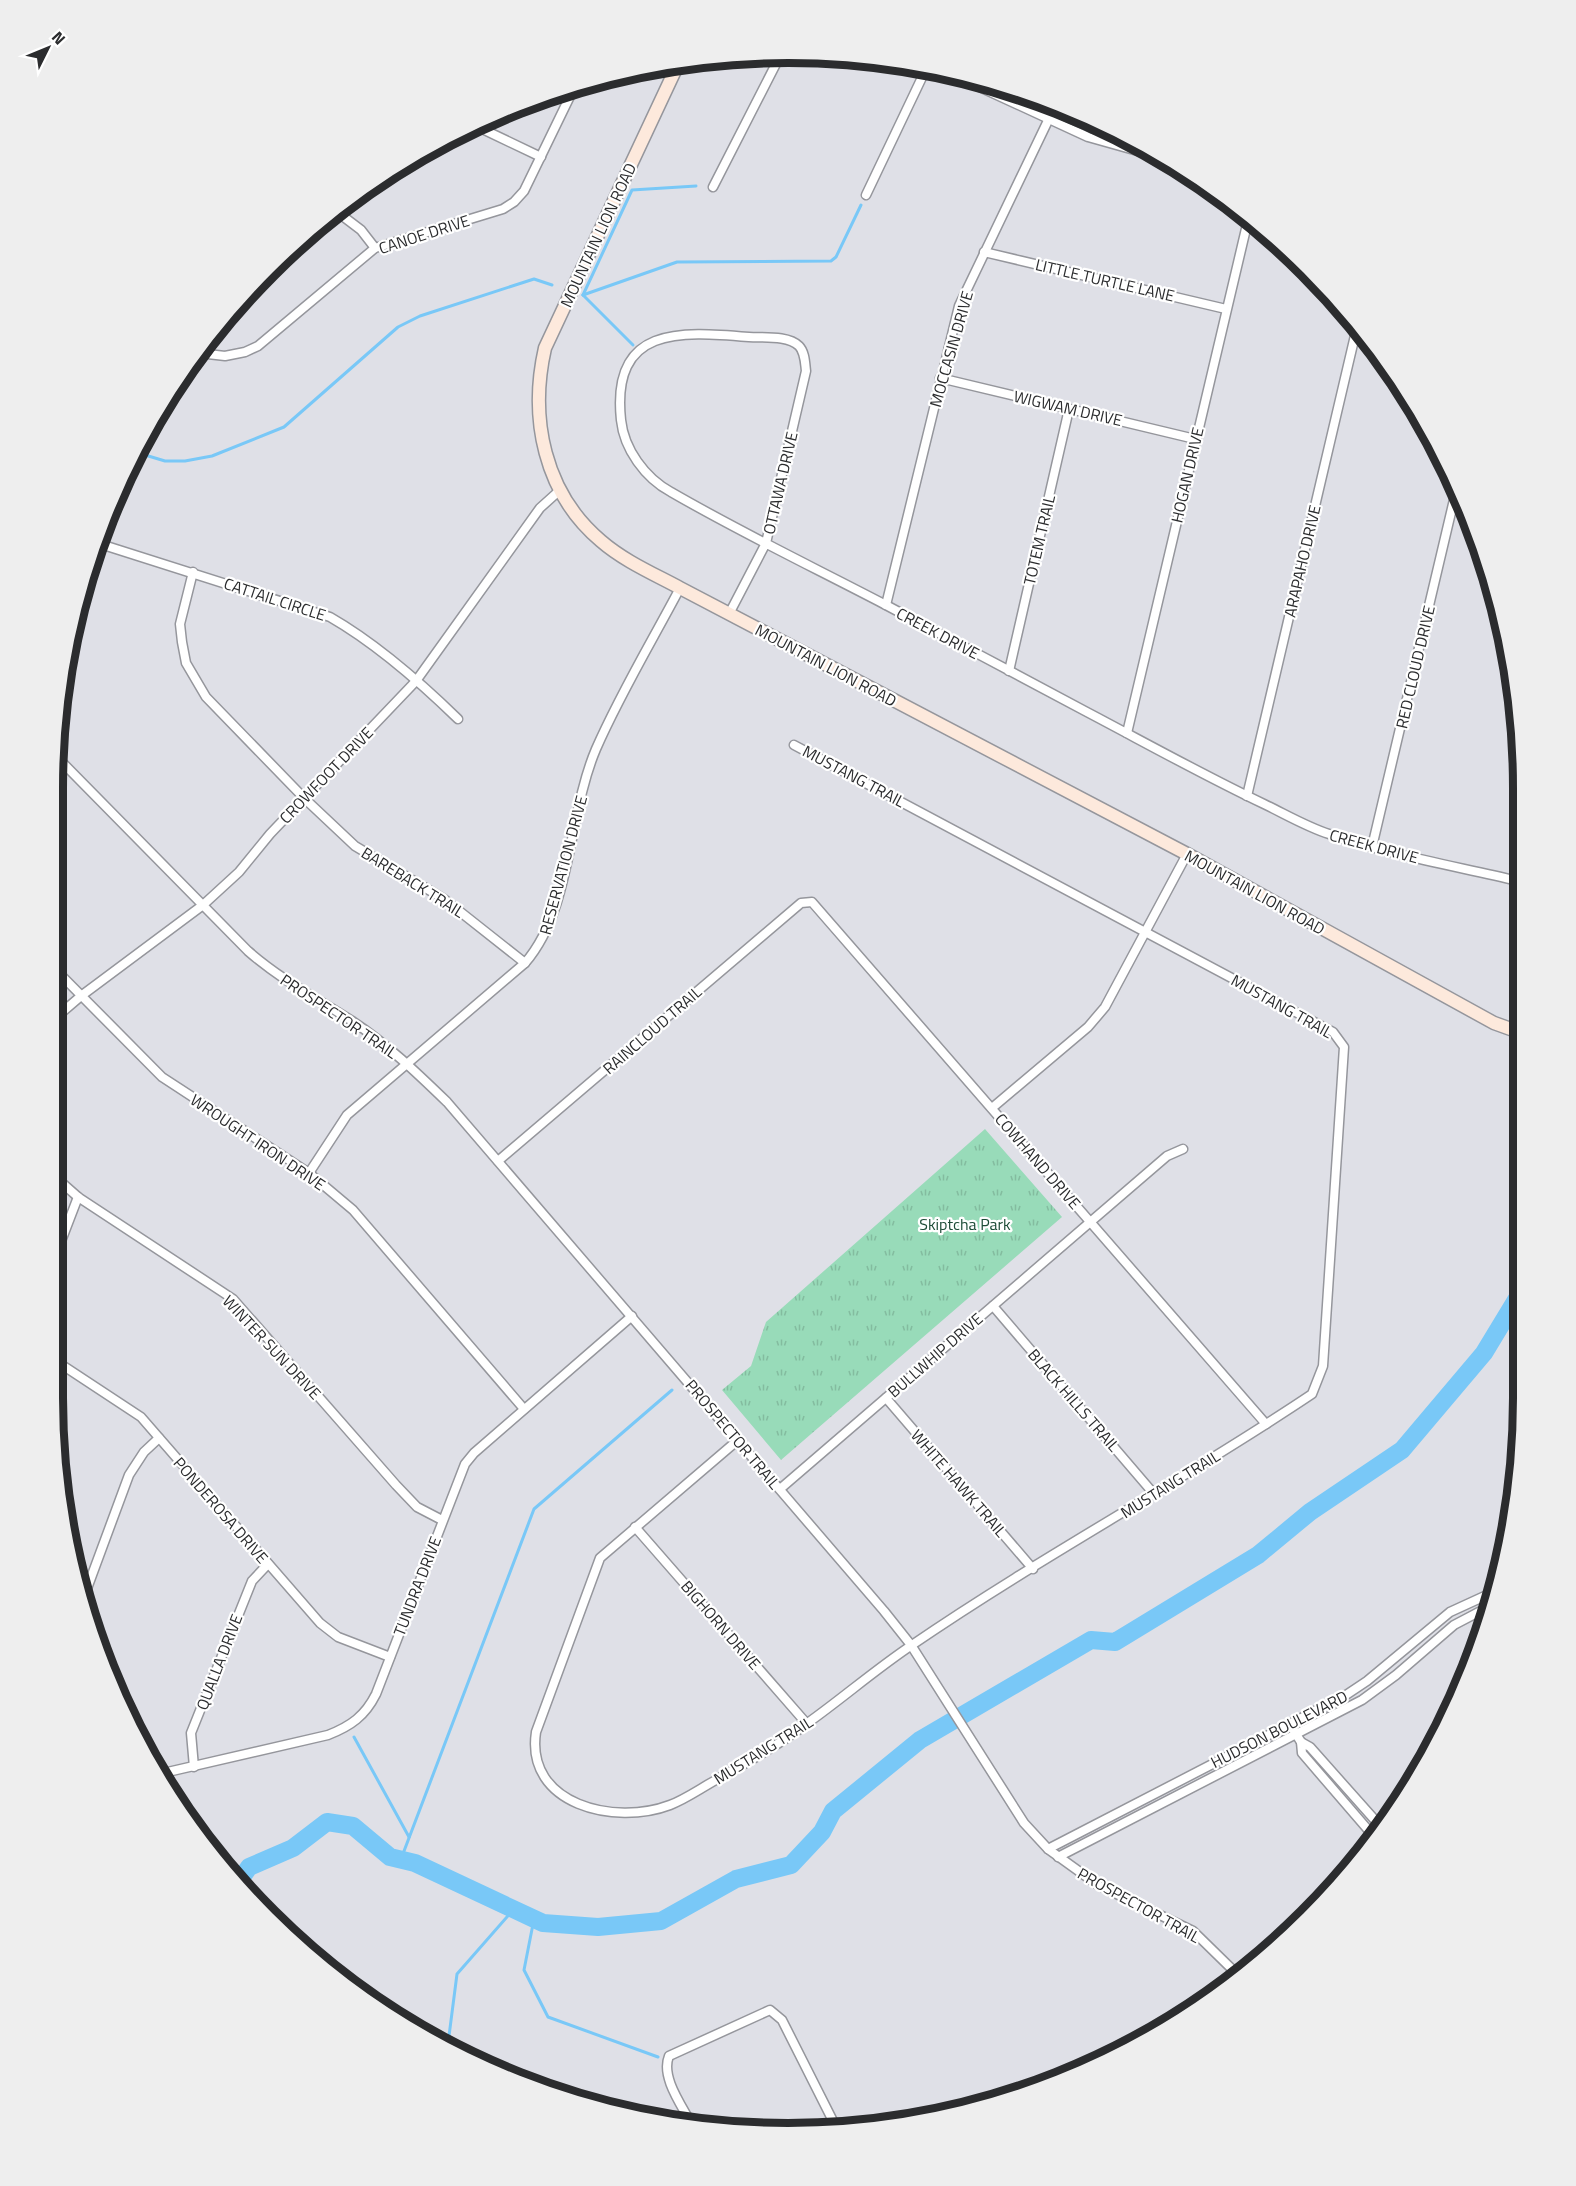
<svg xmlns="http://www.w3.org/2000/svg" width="1576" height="2186" viewBox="0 0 1576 2186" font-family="'Titillium Web',sans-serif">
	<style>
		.grass { fill: url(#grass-tufts) }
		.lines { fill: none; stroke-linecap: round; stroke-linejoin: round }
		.stream { stroke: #79c8f7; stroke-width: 3 }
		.river { stroke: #79c8f7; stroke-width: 18 }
		.street-casing { stroke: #95969c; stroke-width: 11 }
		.secondary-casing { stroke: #95969c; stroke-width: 15 }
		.street { stroke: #fff; stroke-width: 8 }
		.secondary { stroke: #fde9dc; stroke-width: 12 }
		.labels { text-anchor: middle; stroke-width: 4.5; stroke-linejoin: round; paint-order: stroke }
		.street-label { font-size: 16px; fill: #2b2c2e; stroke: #fff }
		.park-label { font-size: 16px; fill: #1d4c37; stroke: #fff }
		.rim { fill: none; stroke: #2b2c2e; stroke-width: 8 }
	</style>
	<defs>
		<pattern id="grass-tufts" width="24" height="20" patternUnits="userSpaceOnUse" patternTransform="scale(1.5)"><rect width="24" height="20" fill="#98dbb9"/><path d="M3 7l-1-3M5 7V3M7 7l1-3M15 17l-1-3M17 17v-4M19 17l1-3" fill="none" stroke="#83bc9f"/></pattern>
	</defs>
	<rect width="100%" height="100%" fill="#dfe0e7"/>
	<path class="grass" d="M 985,1129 L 1062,1217 L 781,1460 L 722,1390 L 751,1366 L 766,1322 Z"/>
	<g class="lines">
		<g class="stream">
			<path d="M 583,295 L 677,262 L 831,261 L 836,257 L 861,205"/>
			<path d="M 583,295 L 632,190 L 696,186"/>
			<path d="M 583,295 L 633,345"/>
			<path d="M 135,452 L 165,461 L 185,461 L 212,456 L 284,427 L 398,327 L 420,316 L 534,279 L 552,285"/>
			<path d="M 354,1737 L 409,1837"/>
			<path d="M 401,1859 L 534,1509 L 672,1390"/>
			<path d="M 534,1919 L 524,1970 L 548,2017 L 658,2057"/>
			<path d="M 449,2036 L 457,1974 L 513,1910"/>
		</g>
		<path class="river" d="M 240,1880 L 249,1867 L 293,1848 L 327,1822 L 353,1826 L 390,1857 L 415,1863 L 543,1923 L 598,1927 L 661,1921 L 736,1879 L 791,1865 L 822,1832 L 833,1811 L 920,1740 L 1091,1640 L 1115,1642 L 1258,1555 L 1310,1512 L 1402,1450 L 1484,1353 L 1521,1292"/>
		<g class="street-casing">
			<g id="street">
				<path d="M 659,67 L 674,74"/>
				<path d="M 947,72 L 1088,137 L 1159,157"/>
				<path d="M 476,126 L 541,157"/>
				<path d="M 713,187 L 780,56"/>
				<path d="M 866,195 L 926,69"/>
				<path d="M 336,211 L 361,230 L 375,248"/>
				<path d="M 984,252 L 1226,309"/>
				<path d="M 199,353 L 225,356 L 245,352 L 258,346 L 375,248 L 503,209 L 514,202 L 524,191 L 575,86"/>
				<path d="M 940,378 L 1195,439"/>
				<path d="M 97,543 L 330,617 C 377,644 419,681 458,719"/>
				<path d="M 193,572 L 180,624 L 182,642 L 186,663 L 206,697 L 304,798 L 355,846 L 444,899 L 525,963"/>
				<path d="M 886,605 L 959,306 L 1055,106"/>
				<path d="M 729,614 L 766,543 L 806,371 C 805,363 805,352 799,346 C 788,335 763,338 749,337 C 679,331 611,326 621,420 C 624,449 645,478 671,492 C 740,532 813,567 884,604 C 951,639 1018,676 1085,711 C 1144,742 1203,775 1264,804 C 1285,814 1307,827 1329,834 C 1390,855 1455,866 1518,881"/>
				<path d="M 1009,671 L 1069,409"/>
				<path d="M 1127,733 L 1249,216"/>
				<path d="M 56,756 L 248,951 C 280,979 316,998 352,1021 C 387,1044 417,1073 447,1102 L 884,1611 L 911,1645 L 1024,1823 L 1048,1849 L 1098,1885 L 1193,1931 L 1238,1975"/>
				<path d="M 1247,796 L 1357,327"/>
				<path d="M 1372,847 L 1457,487"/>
				<path d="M 53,967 L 162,1077 L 309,1173 L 353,1210 L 524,1409"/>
				<path d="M 53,1020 L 81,996 L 203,905 L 239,872 L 270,834 L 416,681 L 540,508 L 560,490"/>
				<path d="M 992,1108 L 1088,1027 L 1105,1007 L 1187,854"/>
				<path d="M 498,1161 L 801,903 L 812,902 L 1266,1424"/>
				<path d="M 309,1173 L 347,1115 L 525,963 C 573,907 567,817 596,749 C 620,694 652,641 680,588"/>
				<path d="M 53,1175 L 78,1197 L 233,1299 L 396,1485 L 417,1507 L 442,1520"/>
				<path d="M 53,1262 L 78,1197"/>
				<path d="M 993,1306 L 1154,1494"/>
				<path d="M 53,1359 L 141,1417 L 320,1623 L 338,1637 L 390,1657"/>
				<path d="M 886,1398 L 1033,1569"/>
				<path d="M 738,1440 L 600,1558 L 536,1732 C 525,1805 615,1826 670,1805 C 686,1799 701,1788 716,1780 C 748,1762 780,1744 809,1722 C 844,1697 876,1669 912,1645 C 1042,1556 1181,1482 1312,1394 L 1323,1366 L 1344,1047 L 1333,1032 L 794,745"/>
				<path d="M 780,1489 L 1167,1156 L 1183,1149"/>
				<path d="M 635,1527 L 807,1724"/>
				<path d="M 82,1602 L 129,1475 L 144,1452 L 159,1438"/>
				<path d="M 1294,1731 L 1301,1742 L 1302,1753 L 1376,1839"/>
				<path d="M 1301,1742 L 1310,1747 L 1382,1828"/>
				<path d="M 194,1767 L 191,1733 L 252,1581 L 268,1564"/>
				<path d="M 159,1774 L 328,1735 C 351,1726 365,1716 376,1694 L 465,1464 L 474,1453 L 632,1316"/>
				<path d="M 1048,1849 L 1346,1695 L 1367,1681 L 1450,1612 L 1498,1590"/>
				<path d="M 1058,1857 L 1362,1700 L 1396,1675 L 1454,1625 L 1492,1605"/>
				<path d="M 443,2045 L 462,2049 L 482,2065"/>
				<path d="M 693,2127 C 684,2108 660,2078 669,2056 L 770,2010 L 782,2020 L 836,2127"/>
			</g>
		</g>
		<g class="secondary-casing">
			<path id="secondary" d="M 679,62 L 545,348 C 529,418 544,493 601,541 C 624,561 654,574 680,588 L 1187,854 L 1494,1023 L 1519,1032"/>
		</g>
		<use href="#street" class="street"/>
		<use href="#secondary" class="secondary"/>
	</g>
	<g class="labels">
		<g class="street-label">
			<text transform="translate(424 234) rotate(-18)" y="6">CANOE DRIVE</text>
			<text transform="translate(598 235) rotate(-65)" y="6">MOUNTAIN LION ROAD</text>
			<text transform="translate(1105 280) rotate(13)" y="6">LITTLE TURTLE LANE</text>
			<text transform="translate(951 349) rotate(-74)" y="6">MOCCASIN DRIVE</text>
			<text transform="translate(1068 408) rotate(13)" y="6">WIGWAM DRIVE</text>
			<text transform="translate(1187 475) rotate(-77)" y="6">HOGAN DRIVE</text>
			<text transform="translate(780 483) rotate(-77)" y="6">OTTAWA DRIVE</text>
			<text transform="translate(1039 540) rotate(-77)" y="6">TOTEM TRAIL</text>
			<text transform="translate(1302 561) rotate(-77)" y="6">ARAPAHO DRIVE</text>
			<text transform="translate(275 599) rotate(18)" y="6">CATTAIL CIRCLE</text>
			<text transform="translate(938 633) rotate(28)" y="6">CREEK DRIVE</text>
			<text transform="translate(826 665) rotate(28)" y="6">MOUNTAIN LION ROAD</text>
			<text transform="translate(1415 667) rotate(-77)" y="6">RED CLOUD DRIVE</text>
			<text transform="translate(326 775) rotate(-46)" y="6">CROWFOOT DRIVE</text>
			<text transform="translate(854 776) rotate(28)" y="6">MUSTANG TRAIL</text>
			<text transform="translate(1374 846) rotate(15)" y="6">CREEK DRIVE</text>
			<text transform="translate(563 865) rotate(-75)" y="6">RESERVATION DRIVE</text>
			<text transform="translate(413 882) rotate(32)" y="6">BAREBACK TRAIL</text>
			<text transform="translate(1255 892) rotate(29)" y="6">MOUNTAIN LION ROAD</text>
			<text transform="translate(1282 1006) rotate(29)" y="6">MUSTANG TRAIL</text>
			<text transform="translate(339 1016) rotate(34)" y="6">PROSPECTOR TRAIL</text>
			<text transform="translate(652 1030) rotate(-41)" y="6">RAINCLOUD TRAIL</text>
			<text transform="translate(258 1142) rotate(34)" y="6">WROUGHT IRON DRIVE</text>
			<text transform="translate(1038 1161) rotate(49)" y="6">COWHAND DRIVE</text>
			<text transform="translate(272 1347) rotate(47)" y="6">WINTER SUN DRIVE</text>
			<text transform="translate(935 1355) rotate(-41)" y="6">BULLWHIP DRIVE</text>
			<text transform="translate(1074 1400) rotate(49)" y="6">BLACK HILLS TRAIL</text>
			<text transform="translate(733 1434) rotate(50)" y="6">PROSPECTOR TRAIL</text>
			<text transform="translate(959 1483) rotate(49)" y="6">WHITE HAWK TRAIL</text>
			<text transform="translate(1170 1484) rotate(-32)" y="6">MUSTANG TRAIL</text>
			<text transform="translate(221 1510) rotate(49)" y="6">PONDEROSA DRIVE</text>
			<text transform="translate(417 1586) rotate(-69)" y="6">TUNDRA DRIVE</text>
			<text transform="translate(721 1625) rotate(49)" y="6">BIGHORN DRIVE</text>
			<text transform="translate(219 1662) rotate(-69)" y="6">QUALLA DRIVE</text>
			<text transform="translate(1279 1729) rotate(-27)" y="6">HUDSON BOULEVARD</text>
			<text transform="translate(763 1750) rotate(-32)" y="6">MUSTANG TRAIL</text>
			<text transform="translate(1139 1905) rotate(29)" y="6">PROSPECTOR TRAIL</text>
		</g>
		<g class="park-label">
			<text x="965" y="1230">Skiptcha Park</text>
		</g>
	</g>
	<path d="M0 0H1576V2186H0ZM788 63H788A725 725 0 0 1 1513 788V1398A725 725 0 0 1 788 2123H788A725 725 0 0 1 63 1398V788A725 725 0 0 1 788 63Z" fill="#eee" fill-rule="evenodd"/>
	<path class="rim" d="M788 63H788A725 725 0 0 1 1513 788V1398A725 725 0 0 1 788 2123H788A725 725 0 0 1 63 1398V788A725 725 0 0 1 788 63Z"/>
	<g transform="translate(48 48) rotate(47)" stroke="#ffffff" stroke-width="4.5" paint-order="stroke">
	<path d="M0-4.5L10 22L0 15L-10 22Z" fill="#2b2c2e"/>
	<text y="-9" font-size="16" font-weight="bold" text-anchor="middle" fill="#2b2c2e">N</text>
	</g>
</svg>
